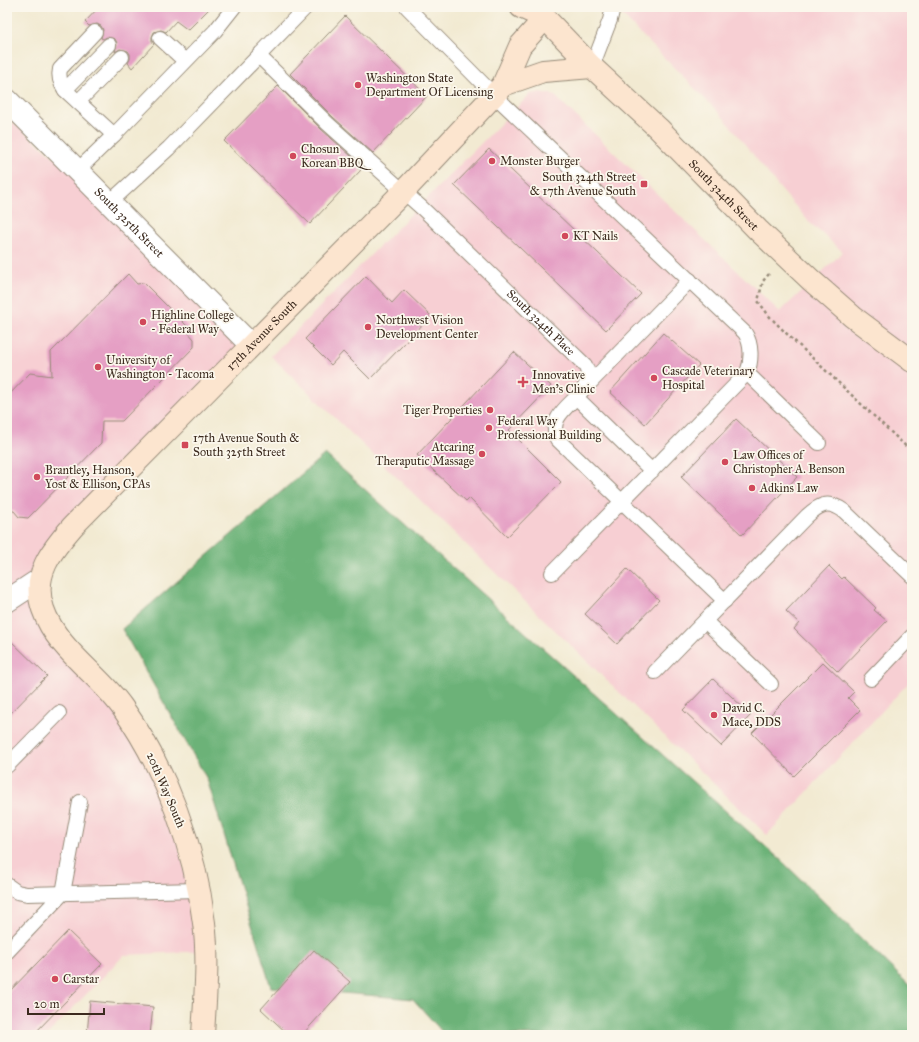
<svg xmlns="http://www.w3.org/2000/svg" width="919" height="1042" viewBox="0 0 919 1042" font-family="'IM FELL Great Primer',serif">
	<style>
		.built { fill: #f7cfd3 }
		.forest { fill: #6cb278; stroke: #546e4b }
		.building { fill: #e59fc4 }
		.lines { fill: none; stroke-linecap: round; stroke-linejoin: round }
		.lane-casing { stroke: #968a78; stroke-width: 16 }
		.street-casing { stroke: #968a78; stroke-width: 24 }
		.secondary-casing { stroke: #968a78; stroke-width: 24 }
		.path { stroke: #968a78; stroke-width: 2.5; stroke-dasharray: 3 3; stroke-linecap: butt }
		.lane { stroke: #fff; stroke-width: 14 }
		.street { stroke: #fff; stroke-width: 22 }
		.secondary { stroke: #fce5cf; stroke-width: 22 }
		.poi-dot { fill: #d1495b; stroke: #fbf7ec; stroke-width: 1.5 }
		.labels { text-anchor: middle; stroke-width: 3.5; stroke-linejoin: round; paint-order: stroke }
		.poi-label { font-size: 12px; fill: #3b2a1e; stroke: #fbf7ec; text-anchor: start }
		.street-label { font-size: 12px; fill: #3b2a1e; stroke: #fbf7ec }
	</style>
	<rect width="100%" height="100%" fill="#fbf7ec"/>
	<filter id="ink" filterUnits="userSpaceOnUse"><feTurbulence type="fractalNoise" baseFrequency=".025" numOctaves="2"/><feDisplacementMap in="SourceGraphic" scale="8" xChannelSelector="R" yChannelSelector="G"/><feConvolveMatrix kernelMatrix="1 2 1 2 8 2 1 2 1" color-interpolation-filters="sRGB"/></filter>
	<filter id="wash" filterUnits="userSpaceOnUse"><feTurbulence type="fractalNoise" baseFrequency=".012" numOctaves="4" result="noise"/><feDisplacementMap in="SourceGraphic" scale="16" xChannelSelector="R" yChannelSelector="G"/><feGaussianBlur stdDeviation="0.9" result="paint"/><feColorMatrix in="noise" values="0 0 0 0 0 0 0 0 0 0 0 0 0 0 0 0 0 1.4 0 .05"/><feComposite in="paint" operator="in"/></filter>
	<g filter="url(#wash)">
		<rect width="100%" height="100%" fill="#f2ead2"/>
		<g class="built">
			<path d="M 614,7 L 912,7 L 912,679 L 767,835 L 271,356 L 530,94 L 541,92 L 554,95 L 780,312 L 843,252 L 810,223 L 777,185 L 725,119 Z"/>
			<path d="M 7,118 L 113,206 L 250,345 L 73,526 L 39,594 L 160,772 L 206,951 L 124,955 L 47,1035 L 7,1035 Z"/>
		</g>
		<path class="forest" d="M 325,454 L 784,863 L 912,988 L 912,1035 L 445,1035 L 413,999 L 271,987 L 207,779 L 122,629 Z"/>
		<g id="blocks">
			<g class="building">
				<path d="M 99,7 L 211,7 L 188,30 L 176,21 L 166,32 L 161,30 L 154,32 L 152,37 L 152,41 L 154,44 L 132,68 L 128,63 L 130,59 L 130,54 L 128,51 L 120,49 L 115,52 L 117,43 L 115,39 L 107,37 L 103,39 L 101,38 L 103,30 L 101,26 L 97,24 L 89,26 L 85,22 Z"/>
				<path d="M 345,16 L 427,96 L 373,153 L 333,117 L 290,74 Z"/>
				<path d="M 278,86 L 321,129 L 361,165 L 358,168 L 361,170 L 310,224 L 224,141 Z"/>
				<path d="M 489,149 L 641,294 L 606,330 L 454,185 Z"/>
				<path d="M 128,274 L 137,284 L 144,283 L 187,326 L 188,332 L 194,339 L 194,347 L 122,421 L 102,421 L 101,443 L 28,518 L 19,517 L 14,511 L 7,511 L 7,397 L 30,373 L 52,376 L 51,352 Z"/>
				<path d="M 366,276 L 392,303 L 404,290 L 431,316 L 370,379 L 343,352 L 331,365 L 305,339 Z"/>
				<path d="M 663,333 L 699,365 L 645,424 L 610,392 Z"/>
				<path d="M 514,352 L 551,386 L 509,430 L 561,482 L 507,537 L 469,498 L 466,501 L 417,455 Z"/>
				<path d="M 736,419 L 797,477 L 742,535 L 681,477 Z"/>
				<path d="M 829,566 L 842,579 L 844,577 L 876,608 L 874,610 L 887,621 L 838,672 L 794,629 L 799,623 L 786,611 Z"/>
				<path d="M 627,569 L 659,600 L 617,644 L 585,614 Z"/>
				<path d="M 7,637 L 47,676 L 7,717 Z"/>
				<path d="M 823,662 L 854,692 L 848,698 L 860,710 L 794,776 L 752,733 Z"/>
				<path d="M 713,679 L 751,715 L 721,746 L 683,710 Z"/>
				<path d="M 68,931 L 102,964 L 33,1035 L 7,1035 L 7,994 Z"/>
				<path d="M 314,950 L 350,982 L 302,1035 L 289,1035 L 261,1009 Z"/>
				<path d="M 90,1001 L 153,1007 L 150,1035 L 87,1035 Z"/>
			</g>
		</g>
	</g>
	<g filter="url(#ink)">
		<use href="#blocks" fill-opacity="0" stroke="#968a78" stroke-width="1"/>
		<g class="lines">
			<g class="lane-casing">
				<g id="lane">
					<path d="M 407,7 L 494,95 L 745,333 C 752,344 752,361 747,373 L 552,573"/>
					<path d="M 95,32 L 60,69 C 58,77 60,83 65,90 L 114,135"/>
					<path d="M 160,38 L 185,61"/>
					<path id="s1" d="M 259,56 L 327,123 L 423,209 L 585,365 C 602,396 543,406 557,439 L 725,601"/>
					<path d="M 592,67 L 610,20 L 613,7"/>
					<path d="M 65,90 L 109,45"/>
					<path d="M 78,102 L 122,57"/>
					<path d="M 77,171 L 114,135 L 215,31 L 234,7"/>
					<path d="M 109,203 L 169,148 L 306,7"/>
					<path d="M 747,373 L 819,443"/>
					<path d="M 586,387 L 690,280"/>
					<path d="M 576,397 L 652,471"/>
					<path d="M 705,621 L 771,684"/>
					<path d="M 655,672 L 807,516 C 820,504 828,500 844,511 L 912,576"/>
					<path d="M 871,679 L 912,636"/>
					<path d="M 7,766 L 59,713"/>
					<path d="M 7,885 L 17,892 L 27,894 L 199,890"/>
					<path d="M 7,952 L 63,893 L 80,802"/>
				</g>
			</g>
			<g class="street-casing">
				<g id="street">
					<path id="s2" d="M 7,100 L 251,345"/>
					<path d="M 7,601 L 39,580"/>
				</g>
			</g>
			<g class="secondary-casing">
				<g id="secondary">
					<path id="s3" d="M 521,7 L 545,18 L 592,67 L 658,128 L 758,230 L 812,281 L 853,317 L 912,361"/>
					<path d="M 503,85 L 543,71 L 592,67"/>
					<path id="s4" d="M 203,1035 C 205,998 209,960 204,923 C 195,848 166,769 122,707 C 98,673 57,650 43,609 C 31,575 52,550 73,526 L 404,191 L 494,95 L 503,85 L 520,46 L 545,18"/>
				</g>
			</g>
			<path class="path" d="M 769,274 L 763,281 L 758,301 L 770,317 L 787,334 L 912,452"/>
			<use href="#lane" class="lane"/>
			<use href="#street" class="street"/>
			<use href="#secondary" class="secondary"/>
		</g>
	</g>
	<g class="poi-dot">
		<circle cx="358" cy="85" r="4"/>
		<circle cx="293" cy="156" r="4"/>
		<circle cx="492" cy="161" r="4"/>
		<rect x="640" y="180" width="8" height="8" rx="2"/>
		<circle cx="565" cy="236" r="4"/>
		<circle cx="143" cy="322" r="4"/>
		<circle cx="368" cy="327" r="4"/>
		<circle cx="98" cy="367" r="4"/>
		<circle cx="654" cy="378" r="4"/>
		<path d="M521 376h4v4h4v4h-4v4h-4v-4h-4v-4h4z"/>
		<circle cx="490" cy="410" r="4"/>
		<circle cx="489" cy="428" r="4"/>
		<rect x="181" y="441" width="8" height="8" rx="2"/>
		<circle cx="482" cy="454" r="4"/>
		<circle cx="725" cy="462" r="4"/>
		<circle cx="37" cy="477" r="4"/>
		<circle cx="752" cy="488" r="4"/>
		<circle cx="714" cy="715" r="4"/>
		<circle cx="55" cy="979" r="4"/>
	</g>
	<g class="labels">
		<g class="poi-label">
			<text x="366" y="82">Washington State<tspan x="366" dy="14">Department Of Licensing</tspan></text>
			<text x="301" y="153">Chosun<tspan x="301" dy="14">Korean BBQ</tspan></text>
			<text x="500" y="165">Monster Burger</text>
			<text x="636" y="181" text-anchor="end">South 324th Street<tspan x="636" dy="14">&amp; 17th Avenue South</tspan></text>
			<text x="573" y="240">KT Nails</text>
			<text x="151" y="319">Highline College<tspan x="151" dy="14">- Federal Way</tspan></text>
			<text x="376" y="324">Northwest Vision<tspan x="376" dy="14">Development Center</tspan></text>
			<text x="106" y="364">University of<tspan x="106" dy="14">Washington - Tacoma</tspan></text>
			<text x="662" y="375">Cascade Veterinary<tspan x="662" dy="14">Hospital</tspan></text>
			<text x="532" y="379">Innovative<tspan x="532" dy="14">Men's Clinic</tspan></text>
			<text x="482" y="414" text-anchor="end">Tiger Properties</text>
			<text x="497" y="425">Federal Way<tspan x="497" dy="14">Professional Building</tspan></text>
			<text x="193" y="442">17th Avenue South &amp;<tspan x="193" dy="14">South 325th Street</tspan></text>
			<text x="474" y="451" text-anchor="end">Atcaring<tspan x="474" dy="14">Theraputic Massage</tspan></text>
			<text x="733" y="459">Law Offices of<tspan x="733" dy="14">Christopher A. Benson</tspan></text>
			<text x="45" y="474">Brantley, Hanson,<tspan x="45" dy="14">Yost &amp; Ellison, CPAs</tspan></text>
			<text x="760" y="492">Adkins Law</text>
			<text x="722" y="712">David C.<tspan x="722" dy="14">Mace, DDS</tspan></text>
			<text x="63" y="983">Carstar</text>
		</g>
		<g class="street-label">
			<text dy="4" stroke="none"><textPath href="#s3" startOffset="278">South 324th Street</textPath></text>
			<text dy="4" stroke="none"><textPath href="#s2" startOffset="173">South 325th Street</textPath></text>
			<text dy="4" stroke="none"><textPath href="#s1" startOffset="388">South 324th Place</textPath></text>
			<text dy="4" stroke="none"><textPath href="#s4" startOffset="834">17th Avenue South</textPath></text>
			<text transform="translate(166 790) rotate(67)" y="4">20th Way South</text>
		</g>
	</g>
	<rect width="919" height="1042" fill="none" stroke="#fbf7ec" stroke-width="24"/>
	<path d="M28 1008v6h76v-6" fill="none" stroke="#3b2a1e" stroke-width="2"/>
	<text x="34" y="1008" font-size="12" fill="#3b2a1e" stroke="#fbf7ec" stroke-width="3" paint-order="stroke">20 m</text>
</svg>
